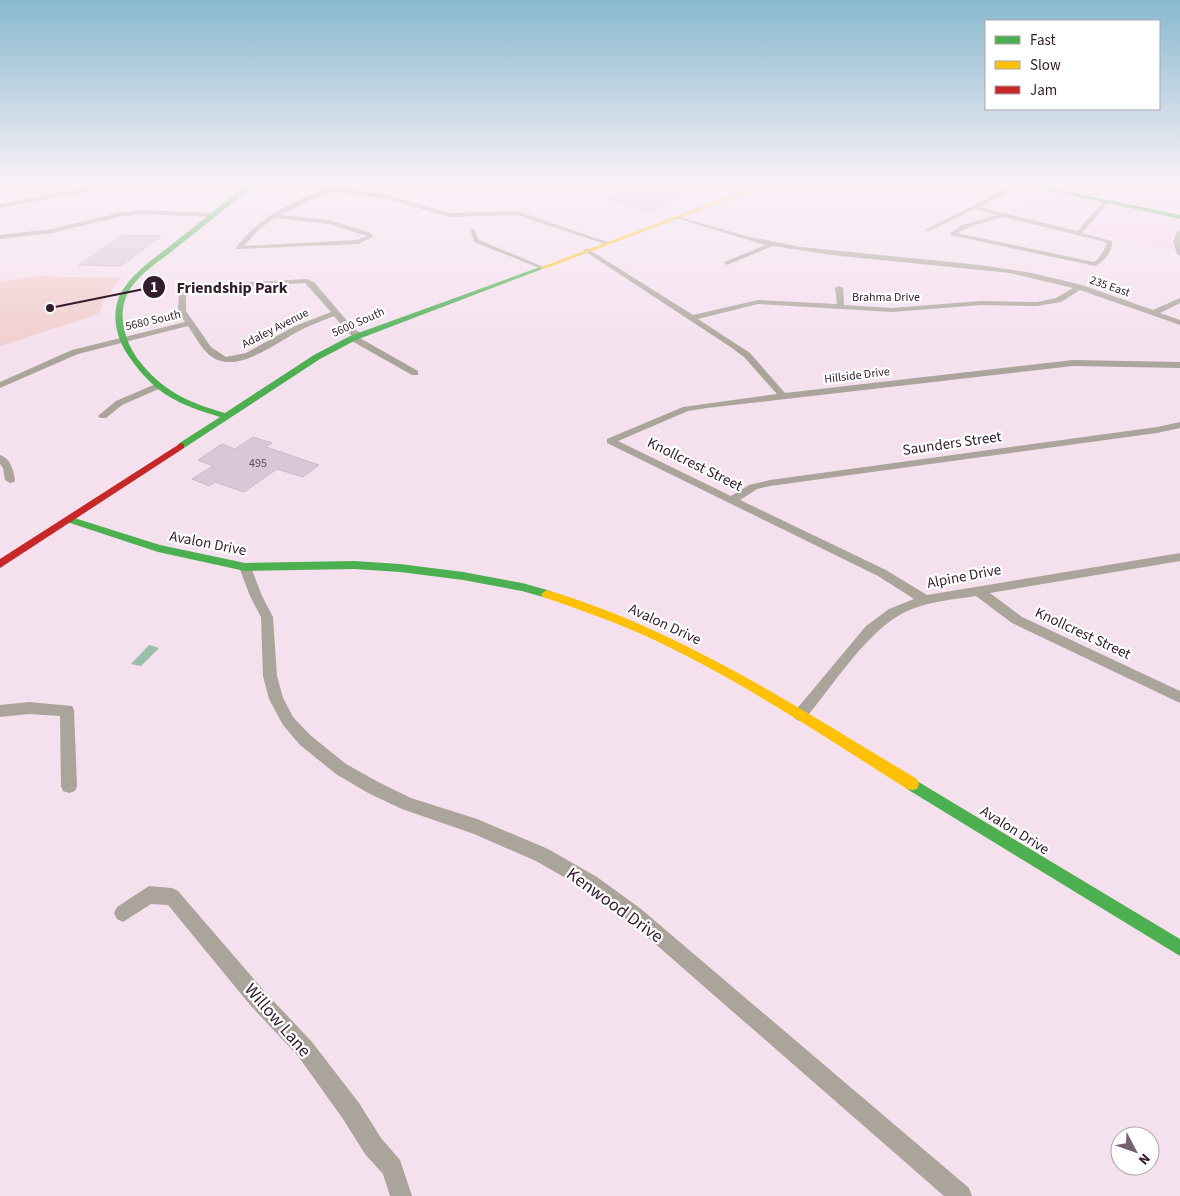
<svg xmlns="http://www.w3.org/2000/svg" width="1180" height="1196" viewBox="0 0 1180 1196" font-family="'Source Sans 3',sans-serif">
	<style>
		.built { fill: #f7d6ed }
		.green { fill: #f1cdcb }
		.water { fill: #98c0a9 }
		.building { fill: #d9c7d8; stroke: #ccbacb }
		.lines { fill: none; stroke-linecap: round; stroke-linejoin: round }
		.street { fill: #aba49a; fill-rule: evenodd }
		.fast { fill: #4caf50; fill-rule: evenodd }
		.slow { fill: #ffc107; fill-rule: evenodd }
		.jam { fill: #c62828; fill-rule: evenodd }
		.labels { text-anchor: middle; stroke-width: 4.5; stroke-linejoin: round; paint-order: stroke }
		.far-street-label { font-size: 12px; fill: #331c2d; stroke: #fff }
		.number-label { font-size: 12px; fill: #604a5c }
		.street-label { font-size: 15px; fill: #331c2d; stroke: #fff }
		.near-street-label { font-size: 18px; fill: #331c2d; stroke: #fff }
		.leader { fill: none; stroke: #331c2d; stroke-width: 2 }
		.callout-dot { fill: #331c2d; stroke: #fff; stroke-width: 2 }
		.mark-label { font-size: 15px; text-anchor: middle; font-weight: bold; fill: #fff }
		.callout-label { font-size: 16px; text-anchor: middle; font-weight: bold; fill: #331c2d; stroke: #fff; stroke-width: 4.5; stroke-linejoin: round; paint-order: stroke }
	</style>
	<rect width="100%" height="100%" fill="#f5e0ee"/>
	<g class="built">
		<path d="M 947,184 L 1014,184 L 1180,220 L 1171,233 L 1172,250 L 1088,231 L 1098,217 Z"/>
		<path d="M 1052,184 L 1180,184 L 1180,211 L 1177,210 Z"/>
	</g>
	<path class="green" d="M 38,276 L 110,278 L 121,278 L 103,302 L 99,314 L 0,346 L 0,282 Z"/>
	<path class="water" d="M 149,645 L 159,648 L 141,666 L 131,664 Z"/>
	<g class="building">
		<path d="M 649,187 L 676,195 L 662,201 L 670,204 L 649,212 L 605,198 L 625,192 L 631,193 Z"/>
		<path d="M 122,235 L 161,236 L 121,266 L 79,265 Z"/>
		<path d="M 253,437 L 272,443 L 266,447 L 319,465 L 303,477 L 277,469 L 244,492 L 215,482 L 209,486 L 192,479 L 213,466 L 198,460 L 222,444 L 235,449 Z"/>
	</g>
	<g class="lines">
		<g class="street">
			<path d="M 316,184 L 388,195 L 449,213 L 517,211 L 610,243 L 605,244 L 517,215 L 449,217 L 387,199 L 330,191 L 280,215 L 330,220 L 371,233 L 373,237 L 358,244 L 237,249 L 236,248 C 257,218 291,202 325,189 ZM 275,218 L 329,224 L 367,236 L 357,240 L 244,246 L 258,230 Z"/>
			<path d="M 562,184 L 571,184 L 553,191 L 550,189 Z"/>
			<path d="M 1016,184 L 1024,184 L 979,207 L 1077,231 L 1104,201 L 1108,201 L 1108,203 L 1082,233 L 1112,241 C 1113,251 1104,262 1095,266 L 950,235 L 950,233 L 962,225 L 997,215 L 974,209 L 930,231 L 925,230 ZM 1003,217 L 1102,241 L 1107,243 C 1104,251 1100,257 1094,262 L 957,233 L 972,226 Z"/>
			<path d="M 91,187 L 93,190 L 0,208 L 0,204 Z"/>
			<path d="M 141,210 L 213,213 L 216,215 L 213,217 L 141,214 L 118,217 L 52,233 L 0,239 L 0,235 L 52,229 L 118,213 Z"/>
			<path d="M 676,216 L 750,237 L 801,247 L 980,265 L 1032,273 L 1082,285 L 1153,310 L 1180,298 L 1180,303 L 1160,313 L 1180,320 L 1180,325 L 1080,290 L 1061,302 L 1037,306 L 981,305 L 892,312 L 758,304 L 698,319 L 750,353 L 785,393 L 1073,360 L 1180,362 L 1180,368 L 1073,366 L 707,408 L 688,411 L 618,441 L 731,496 L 749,485 L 770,480 L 1157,427 L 1180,422 L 1180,428 L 1157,433 L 770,486 L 757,489 L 740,500 L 886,570 L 927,595 L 1180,553 L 1180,561 L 990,593 L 1022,617 L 1180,691 L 1180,703 L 1012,623 L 976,596 C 950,600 921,602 898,616 C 865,635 830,689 805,719 L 800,721 L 795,719 L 793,715 L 795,711 L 866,626 L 889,609 L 914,599 L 878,576 L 607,443 L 607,439 L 683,407 L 777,394 L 744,357 L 732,348 L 583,250 L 588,249 L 693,315 L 758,300 L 837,304 L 835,288 L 839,286 L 843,288 L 844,305 L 892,308 L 981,301 L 1037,302 L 1056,298 L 1073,288 L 1010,273 L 831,255 L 773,246 L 727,265 L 724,263 L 725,262 L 765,245 L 676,218 Z"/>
			<path d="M 470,229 L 474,229 L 479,240 L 544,267 L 539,268 L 474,242 Z"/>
			<path d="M 1180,230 L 1180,256 L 1177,254 L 1173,242 L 1177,232 Z"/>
			<path d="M 306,279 L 314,282 L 354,329 L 361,333 L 361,337 L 358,337 L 418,371 L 418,375 L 412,375 L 350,340 L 350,336 L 353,336 L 348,333 L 334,316 C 322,321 310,325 299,331 C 278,342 241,370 218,360 C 204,355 196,337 188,326 L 78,354 L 0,388 L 0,382 L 72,350 L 185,322 L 178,311 L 179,291 L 199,285 ZM 305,283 L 331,312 L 295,326 L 246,353 L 226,357 L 211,347 L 186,311 L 186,294 L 200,289 Z"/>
			<path d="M 158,383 L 162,386 L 161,388 L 122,405 L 106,418 L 100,418 L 98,416 L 116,401 Z"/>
			<path d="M 0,455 C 11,459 13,469 15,480 L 14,482 L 10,483 L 5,480 L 3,468 L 0,464 Z"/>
			<path d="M 245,563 L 251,567 L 262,596 L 273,617 L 277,676 L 283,698 L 293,717 L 310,735 L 346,764 L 380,783 L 411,798 L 477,819 L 548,849 L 597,877 L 641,909 L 969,1188 L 972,1196 L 944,1196 L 629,921 L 585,889 L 536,861 L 474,834 L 402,809 L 368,793 L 336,774 L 300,745 L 283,725 L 269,699 L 263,676 L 261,617 L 250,596 L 239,567 Z"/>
			<path d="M 29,702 L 72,706 L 74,710 L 77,786 L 75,791 L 69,793 L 63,791 L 61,786 L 60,716 L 29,714 L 0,717 L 0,705 Z"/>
			<path d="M 149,886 L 172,888 L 178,891 L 265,992 L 312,1042 L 359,1103 L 381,1138 L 400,1160 L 412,1196 L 390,1196 L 383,1174 L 365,1154 L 343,1119 L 298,1056 L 251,1006 L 168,905 L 151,904 L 123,922 L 117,919 L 114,913 L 117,907 Z"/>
		</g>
		<g class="fast">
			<path d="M 248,184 L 253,184 C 228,208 198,230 171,252 C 155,264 134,278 126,297 C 118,318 125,340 137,358 C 162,391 187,402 225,413 L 314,355 L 350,336 L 540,267 L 545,268 L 356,340 L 320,359 L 184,448 L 178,448 L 178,444 L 220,417 C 178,404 156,395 130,358 C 117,340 111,318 119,297 C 130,273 157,257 176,241 C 200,222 224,203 248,184 Z"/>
			<path d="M 1020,184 L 1030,184 L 1180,215 L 1180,219 Z"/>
			<path d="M 68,516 L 160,545 L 245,563 L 354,561 L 400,564 L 463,572 L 522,583 L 551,591 L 553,594 L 547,598 L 522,591 L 463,580 L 400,572 L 354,569 L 245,571 L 158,552 L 64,521 L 63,519 Z"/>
			<path d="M 912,778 L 1180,939 L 1180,956 L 907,789 L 905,784 L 907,779 Z"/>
		</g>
		<g class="slow">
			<path d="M 762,184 L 769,184 L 544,269 L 539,268 Z"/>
			<path d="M 547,590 C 681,630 798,708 917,779 L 919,784 L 917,789 L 912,790 L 907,789 C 820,734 733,675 639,633 C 607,619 575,608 543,597 L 541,594 Z"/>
		</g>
		<path class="jam" d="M 181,443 L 184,444 L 184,448 L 0,568 L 0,559 Z"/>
	</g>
	<linearGradient id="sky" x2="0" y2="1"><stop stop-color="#88b9cf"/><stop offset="0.52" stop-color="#faf1f7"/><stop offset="1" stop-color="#faf1f7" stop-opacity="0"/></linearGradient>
	<rect width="1180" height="352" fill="url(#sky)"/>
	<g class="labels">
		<g class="far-street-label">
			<text transform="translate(1110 286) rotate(19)" y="4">235 East</text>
			<text x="886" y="301">Brahma Drive</text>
			<text transform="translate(153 320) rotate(-13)" y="4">5680 South</text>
			<text transform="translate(358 322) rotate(-24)" y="4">5600 South</text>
			<text transform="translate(275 328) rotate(-27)" y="4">Adaley Avenue</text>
			<text transform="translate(857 375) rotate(-7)" y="4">Hillside Drive</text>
		</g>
		<g class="number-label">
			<text x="258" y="467">495</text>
		</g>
		<g class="street-label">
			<text transform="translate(952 443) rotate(-8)" y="5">Saunders Street</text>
			<text transform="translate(695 464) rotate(26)" y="5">Knollcrest Street</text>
			<text transform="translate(208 543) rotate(11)" y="5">Avalon Drive</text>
			<text transform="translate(964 576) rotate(-11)" y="5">Alpine Drive</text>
			<text transform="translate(665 624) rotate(25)" y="5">Avalon Drive</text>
			<text transform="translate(1083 633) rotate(25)" y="5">Knollcrest Street</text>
			<text transform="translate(1015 830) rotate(32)" y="5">Avalon Drive</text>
		</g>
		<g class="near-street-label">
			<text transform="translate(615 905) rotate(36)" y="6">Kenwood Drive</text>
			<text transform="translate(278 1020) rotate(49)" y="6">Willow Lane</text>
		</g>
	</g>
	<path class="leader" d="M50 308L154 287"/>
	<g class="callout-dot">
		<circle cx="50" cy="308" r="5"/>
		<circle cx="154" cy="287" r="12"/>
	</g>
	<g class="mark-label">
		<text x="154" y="292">1</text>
	</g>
	<g class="callout-label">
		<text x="232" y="293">Friendship Park</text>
	</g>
	<rect x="985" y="20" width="175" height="90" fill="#ffffff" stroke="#ada4ab"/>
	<rect x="995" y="36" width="25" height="8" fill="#4caf50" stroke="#ada4ab"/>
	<text x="1030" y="45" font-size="15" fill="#331c2d">Fast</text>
	<rect x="995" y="61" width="25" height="8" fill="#ffc107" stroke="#ada4ab"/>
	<text x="1030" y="70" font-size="15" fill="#331c2d">Slow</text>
	<rect x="995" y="86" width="25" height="8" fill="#c62828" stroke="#ada4ab"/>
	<text x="1030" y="95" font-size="15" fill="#331c2d">Jam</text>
	<g transform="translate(1135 1151) rotate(131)"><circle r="24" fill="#ffffff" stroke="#ada4ab"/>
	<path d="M0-4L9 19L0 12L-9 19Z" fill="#776171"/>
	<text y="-8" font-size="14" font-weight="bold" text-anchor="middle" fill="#331c2d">N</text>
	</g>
</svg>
